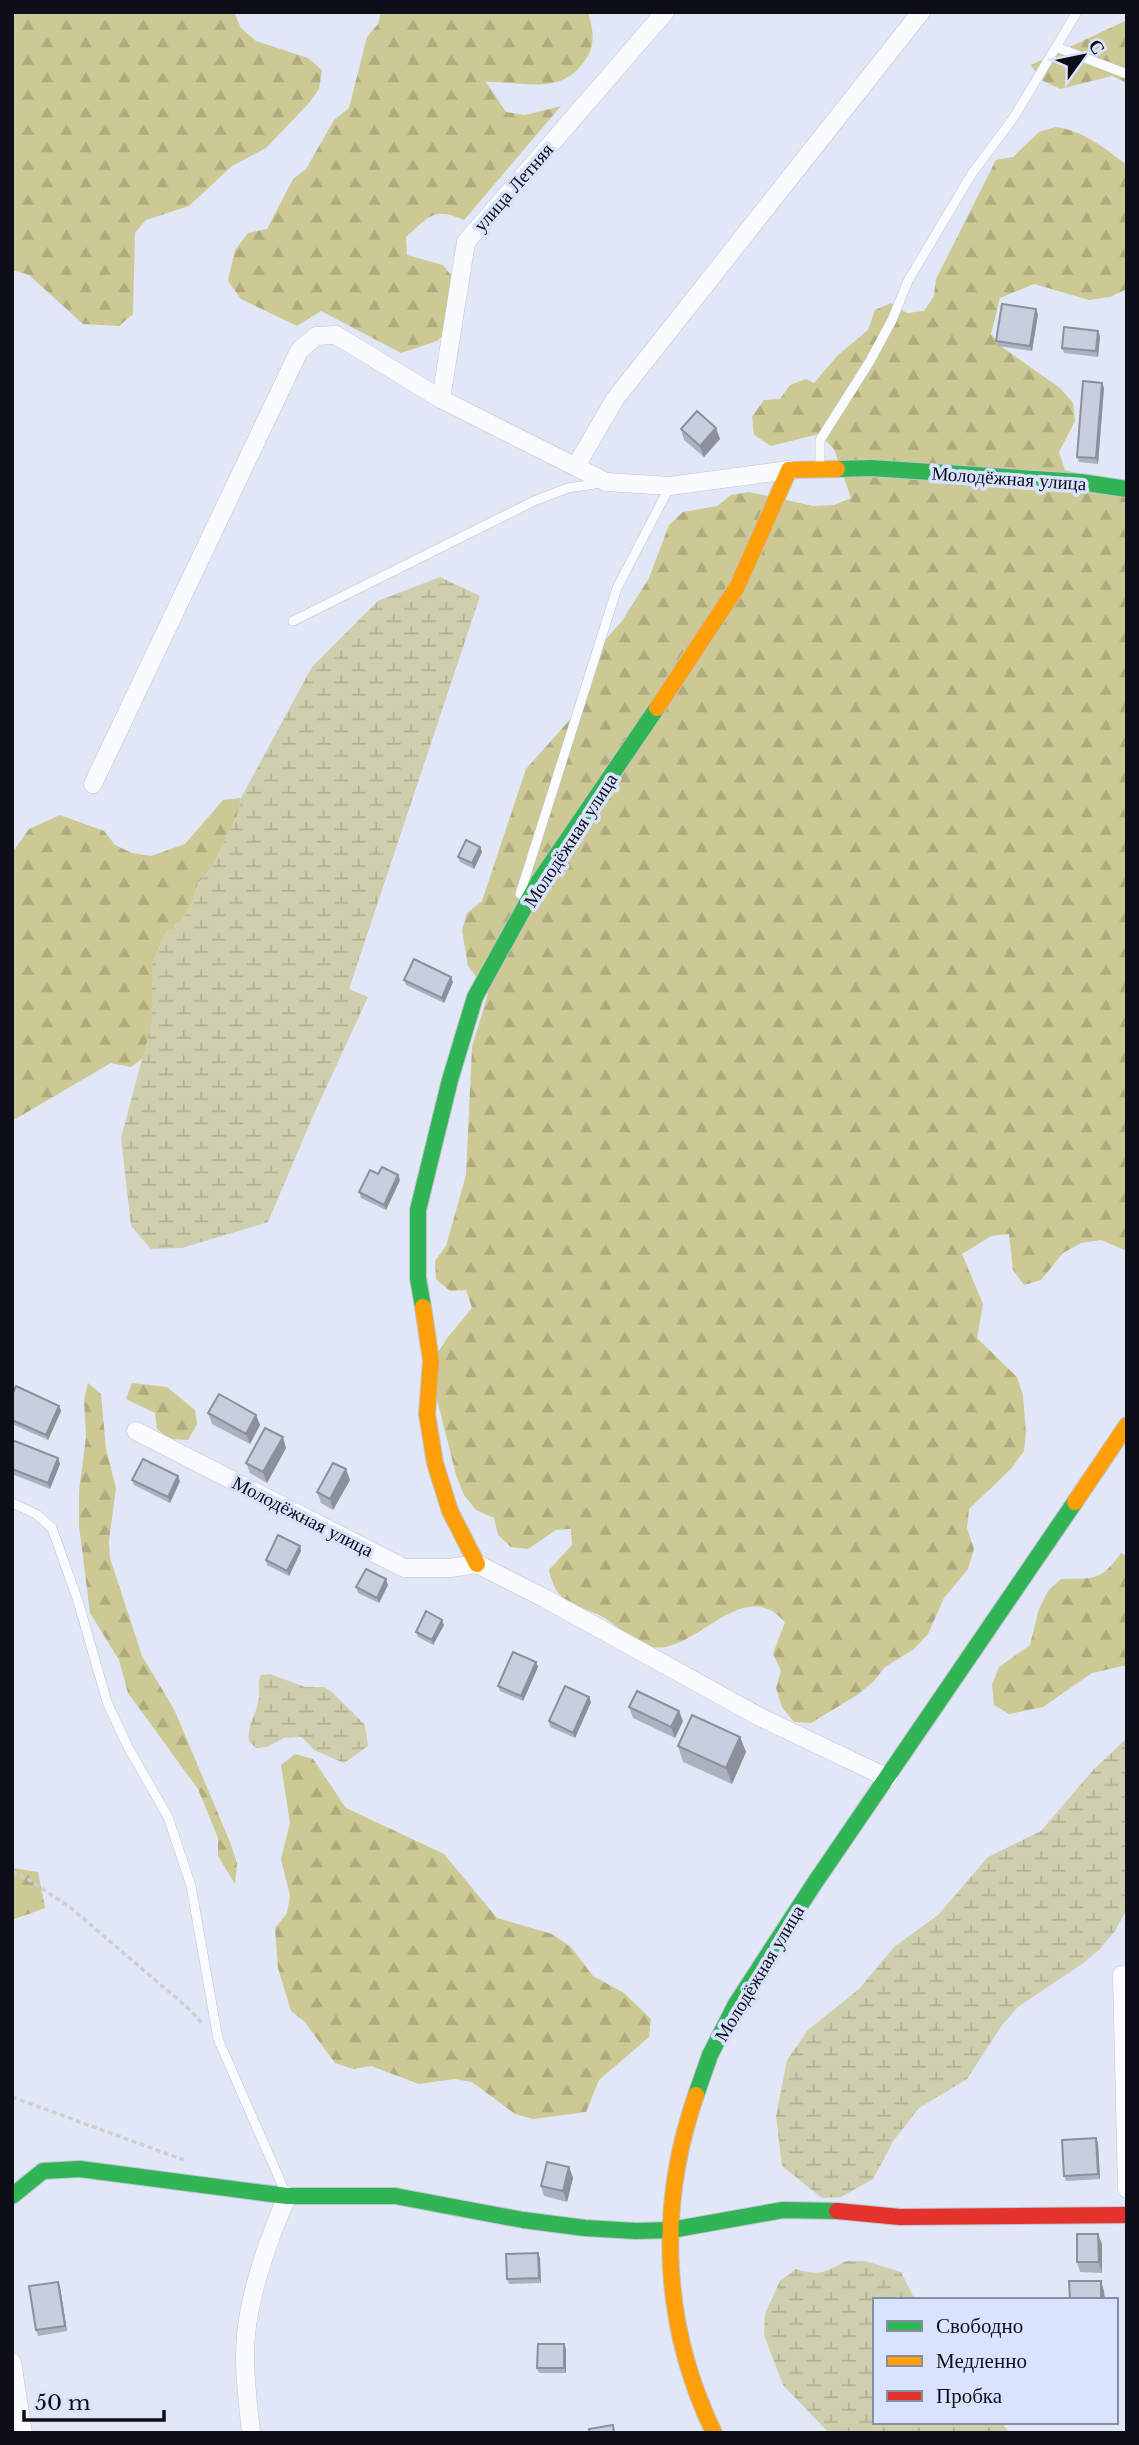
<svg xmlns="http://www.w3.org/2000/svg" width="1139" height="2445" viewBox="0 0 1139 2445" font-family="'Libre Baskerville',serif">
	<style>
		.forest { fill: url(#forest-firs) }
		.wetland { fill: url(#wetland-marsh) }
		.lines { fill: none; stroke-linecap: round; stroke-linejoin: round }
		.lane-casing { stroke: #c0c4d0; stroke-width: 10 }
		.street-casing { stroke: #c0c4d0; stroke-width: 19 }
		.fast-casing { stroke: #c0c4d0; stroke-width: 18 }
		.slow-casing { stroke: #c0c4d0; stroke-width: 18 }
		.jam-casing { stroke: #c0c4d0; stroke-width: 18 }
		.path { stroke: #ccced2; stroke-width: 3.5; stroke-dasharray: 5 3.5; stroke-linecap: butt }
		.lane { stroke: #fafbfe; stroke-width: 9 }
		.street { stroke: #fafbfe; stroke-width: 18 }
		.fast { stroke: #30b455; stroke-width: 16 }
		.slow { stroke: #ff9f0a; stroke-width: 16 }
		.jam { stroke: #e5322d; stroke-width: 16 }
		.wall { fill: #abb1bf }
		.shaded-wall { fill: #8b909b }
		.building { fill: #c7cede; stroke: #8b909b; stroke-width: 2 }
		.labels { text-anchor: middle; stroke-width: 7; stroke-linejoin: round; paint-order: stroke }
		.street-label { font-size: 19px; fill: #0c0f18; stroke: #d9e3fe }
	</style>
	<defs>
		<pattern id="forest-firs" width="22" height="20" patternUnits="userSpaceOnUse" patternTransform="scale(1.75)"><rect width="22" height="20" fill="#cdc994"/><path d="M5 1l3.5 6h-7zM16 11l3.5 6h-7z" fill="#afab7f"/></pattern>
		<pattern id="wetland-marsh" width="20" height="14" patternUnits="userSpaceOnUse" patternTransform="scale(1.75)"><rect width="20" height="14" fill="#cfcead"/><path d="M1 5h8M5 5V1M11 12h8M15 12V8" fill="none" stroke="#b1b094"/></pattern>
	</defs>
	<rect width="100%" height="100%" fill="#e1e7f6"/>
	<g class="forest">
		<path d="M 12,12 L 234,12 L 241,28 L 256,41 L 308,58 L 322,70 L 319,89 L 309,103 L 266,148 L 232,166 L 189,206 L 146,220 L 135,233 L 133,314 L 119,326 L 83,324 L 29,275 L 12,270 Z"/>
		<path d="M 381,12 L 588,12 C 593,29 596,43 586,59 C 561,97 525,81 486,82 L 506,112 L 525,115 L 561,106 L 464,220 C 433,206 429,217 406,237 L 407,255 L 443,265 L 465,293 L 452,326 L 437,341 L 401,353 L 321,311 L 297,326 L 241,299 L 228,281 L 235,250 L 248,233 L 267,229 L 293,179 L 306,169 L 334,120 L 349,108 L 367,37 L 378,24 Z"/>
		<path d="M 1127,20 L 1127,83 L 1112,76 L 1060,89 L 1041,80 L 1031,65 Z"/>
		<path d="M 1056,127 C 1086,132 1103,147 1127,165 L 1127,289 L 1110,297 L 1089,300 L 1034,284 L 1000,298 L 991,334 L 1002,347 L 1060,388 L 1073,403 L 1075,421 L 1059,452 L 1065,470 L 1127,487 L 1127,1251 L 1101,1240 L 1081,1243 L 1063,1253 L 1041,1280 L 1024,1285 L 1013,1270 L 1009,1234 L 991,1236 L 962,1254 L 983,1304 L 977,1338 L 1017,1377 L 1023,1395 L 1026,1433 L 1024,1451 L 1011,1469 L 969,1509 L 967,1528 L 974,1549 L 968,1569 L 944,1598 L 928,1634 L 914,1649 L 885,1667 L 873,1682 L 857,1695 L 811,1723 L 794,1722 L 782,1707 L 776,1688 L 781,1671 L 773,1654 L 785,1622 C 781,1618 777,1614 772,1611 C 732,1589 692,1654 652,1647 C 629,1642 617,1623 597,1614 C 569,1602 556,1602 549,1570 L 572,1545 L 571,1529 L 556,1530 L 528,1549 L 511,1547 L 498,1535 L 494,1518 L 476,1510 L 464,1495 L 456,1475 L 433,1383 L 438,1352 L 448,1337 L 472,1308 L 466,1290 L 450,1291 L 436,1279 L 435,1261 L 446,1246 L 466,1175 L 472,1047 L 488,994 L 468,966 L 462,930 L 467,913 L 482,901 L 526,769 L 575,714 L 597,649 L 622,621 L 649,578 L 669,525 L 683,512 L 717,506 L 731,495 L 749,492 L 813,506 L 834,505 L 851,498 L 834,449 L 819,434 L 771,446 L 754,435 L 752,417 L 764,400 L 780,399 L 790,385 L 806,379 L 814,383 L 837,356 L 868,330 L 875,310 L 891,303 L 907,313 L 924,311 L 934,296 L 936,279 L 996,160 L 1013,157 L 1039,132 Z"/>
		<path d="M 241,798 L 237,816 L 211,869 L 198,883 L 193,902 L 182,920 L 166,932 L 152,965 L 152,1022 L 144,1057 L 131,1067 L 111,1063 L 12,1121 L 12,853 L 29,829 L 60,815 L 104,831 L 115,845 L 132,853 L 151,856 L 185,844 L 223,800 Z"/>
		<path d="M 88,1383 L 101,1394 L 106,1449 L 116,1488 L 109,1541 L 110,1558 L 142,1656 L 174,1709 L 230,1842 L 237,1863 L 235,1884 L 218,1856 L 218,1838 L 198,1789 L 128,1693 L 119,1660 L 90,1613 L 79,1526 L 79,1491 L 86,1437 L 84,1400 Z"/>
		<path d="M 132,1383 L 167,1387 L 195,1410 L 197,1424 L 188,1440 L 169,1439 L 157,1429 L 155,1413 L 126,1399 Z"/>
		<path d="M 1121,1553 L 1127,1556 L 1127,1665 L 1092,1673 L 1043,1707 L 1009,1714 L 994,1705 L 992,1685 L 999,1667 L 1030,1645 L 1039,1609 L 1048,1591 L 1061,1579 C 1094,1578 1100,1582 1121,1553 Z"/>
		<path d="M 295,1754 L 313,1759 L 346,1808 L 444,1854 L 497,1918 L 552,1934 L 571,1947 L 593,1976 L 624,1993 L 651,2019 L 649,2037 L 599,2080 L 586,2112 L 533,2119 L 515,2114 L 472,2082 L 455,2079 L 419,2084 L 371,2066 L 353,2069 L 335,2063 L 304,2021 L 291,2011 L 278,1968 L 275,1928 L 287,1913 L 290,1896 L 281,1859 L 290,1823 L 281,1765 Z"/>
		<path d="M 12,1868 L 38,1872 L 45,1908 L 12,1920 Z"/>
	</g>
	<g class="wetland">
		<path d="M 440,577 L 480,596 L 349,989 L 368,997 L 313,1116 L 268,1222 L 182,1248 L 151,1249 L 131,1226 L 121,1138 L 152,1022 L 152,965 L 166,932 L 182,920 L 193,902 L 198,883 L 211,869 L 237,816 L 241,798 L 312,667 L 378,601 Z"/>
		<path d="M 270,1674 L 305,1687 L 324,1687 L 332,1692 L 365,1725 L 368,1746 L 344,1763 L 314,1750 L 302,1737 L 284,1738 L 267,1747 L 256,1748 L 249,1741 C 247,1725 255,1717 258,1703 C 261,1692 256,1685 261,1675 Z"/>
		<path d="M 1127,1738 L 1127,1909 L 1115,1931 L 1099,1950 L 1082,1964 L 1018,2007 L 1002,2025 L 967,2079 L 919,2108 L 894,2140 L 873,2179 L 841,2197 L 822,2198 L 782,2166 L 776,2116 L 787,2060 L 808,2030 L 859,1989 L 894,1947 L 938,1915 L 988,1857 L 1041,1831 L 1095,1768 Z"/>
		<path d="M 846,2261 L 865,2261 L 901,2272 L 915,2300 L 875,2300 L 875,2422 L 1001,2422 L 1010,2433 L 829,2433 L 783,2385 L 764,2335 L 765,2314 L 780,2281 L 796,2269 C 819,2276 825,2273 846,2261 Z"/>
	</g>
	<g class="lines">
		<g class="lane-casing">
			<g id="lane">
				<path d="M 1056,47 L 1127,74"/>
				<path d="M 820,467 L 820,440 L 870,361 L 892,320 L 908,281 L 971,175 L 1014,117 L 1077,12"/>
				<path d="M 293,621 L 534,501 L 568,488 L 601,483"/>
				<path d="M 520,894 L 617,588 L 670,486"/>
				<path d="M 12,1503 L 36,1514 L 52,1528 L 78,1601 L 107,1702 L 128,1747 L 168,1817 L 191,1886 L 218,2039 L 286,2194"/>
			</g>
		</g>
		<g class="street-casing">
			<g id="street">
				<path d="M 441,399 L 466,242 L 665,12"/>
				<path d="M 576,466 L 615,399 L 921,12"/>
				<path d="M 93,784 L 299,351 L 316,336 L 336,335 L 441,399 L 606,482 L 670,486 L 789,470"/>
				<path d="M 136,1431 L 404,1568 L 450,1568 L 477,1564 L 546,1599 L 760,1717 L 888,1778"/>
				<path d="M 1122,1975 L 1127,2189"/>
				<path d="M 12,2362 L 23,2433"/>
				<path d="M 251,2433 C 247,2394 241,2352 249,2314 C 256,2273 271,2235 287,2196"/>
			</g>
		</g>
		<g class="fast-casing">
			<g id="fast">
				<path d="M 837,469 L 871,468 L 1080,482 L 1127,489"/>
				<path d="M 423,1307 L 418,1278 L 418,1210 L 450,1080 L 475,997 L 539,881 L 657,708"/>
				<path d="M 696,2095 L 710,2055 L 736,2004 L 814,1884 L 1075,1502"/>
				<path d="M 12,2196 L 43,2171 L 80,2169 L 287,2196 L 395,2196 L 523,2220 L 585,2228 L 636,2231 L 671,2230 L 783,2210 L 837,2211"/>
			</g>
		</g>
		<g class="slow-casing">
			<g id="slow">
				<path d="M 657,708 L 737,587 L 789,470 L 837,469"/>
				<path d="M 423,1307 L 431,1361 L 427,1414 L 435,1463 L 450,1511 L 477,1564"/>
				<path d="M 1075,1502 L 1127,1425"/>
				<path d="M 696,2095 C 657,2208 662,2325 714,2433"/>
			</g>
		</g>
		<g class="jam-casing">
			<path id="jam" d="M 837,2211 L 900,2217 L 1127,2215"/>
		</g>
		<g class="path">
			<path d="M 12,1872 L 25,1877 L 71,1908 L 189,2009 L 202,2023"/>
			<path d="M 12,2097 L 184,2160"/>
		</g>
		<use href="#lane" class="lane"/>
		<use href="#street" class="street"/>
		<use href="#fast" class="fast"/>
		<use href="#slow" class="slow"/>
		<use href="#jam" class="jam"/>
	</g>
	<g class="wall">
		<path d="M 1038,314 L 1032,351 L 998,346 L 996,341 Z"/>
		<path d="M 1100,336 L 1098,357 L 1064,353 L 1062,348 Z"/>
		<path d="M 1102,383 L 1104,388 L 1098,464 L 1079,462 L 1077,457 Z"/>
		<path d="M 716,428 L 720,439 L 704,457 L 684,440 L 681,429 Z"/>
		<path d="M 480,847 L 482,852 L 474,869 L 460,862 L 458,857 Z"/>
		<path d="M 404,980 L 453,982 L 444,1003 L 406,985 Z"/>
		<path d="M 378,1174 L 398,1175 L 400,1180 L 386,1210 L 361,1198 L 359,1192 Z"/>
		<path d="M 12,1395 L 59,1406 L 61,1411 L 48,1440 L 12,1424 Z"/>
		<path d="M 208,1413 L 256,1415 L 260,1425 L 250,1444 L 212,1424 Z"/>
		<path d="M 12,1440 L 58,1458 L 60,1464 L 50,1489 L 12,1474 Z"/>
		<path d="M 286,1448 L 267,1483 L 250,1473 L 246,1463 Z"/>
		<path d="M 132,1480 L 180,1481 L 170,1503 L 134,1485 Z"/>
		<path d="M 350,1480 L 333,1510 L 321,1503 L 317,1492 Z"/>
		<path d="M 300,1546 L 301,1551 L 289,1576 L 267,1565 L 266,1560 Z"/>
		<path d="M 388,1585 L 379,1603 L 358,1593 L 356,1587 Z"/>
		<path d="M 444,1625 L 433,1645 L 418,1637 L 416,1632 Z"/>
		<path d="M 536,1662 L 538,1667 L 523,1701 L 500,1691 L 498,1686 Z"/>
		<path d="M 591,1702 L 575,1738 L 550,1727 L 549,1721 Z"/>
		<path d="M 629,1707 L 683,1721 L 675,1738 L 633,1718 Z"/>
		<path d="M 740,1737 L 746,1752 L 732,1784 L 683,1762 L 678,1746 Z"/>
		<path d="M 1096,2138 L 1098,2143 L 1100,2179 L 1066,2181 L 1064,2176 Z"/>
		<path d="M 569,2167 L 573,2178 L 567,2202 L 544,2196 L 541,2186 Z"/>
		<path d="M 1102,2244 L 1102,2273 L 1080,2272 L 1077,2262 Z"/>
		<path d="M 540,2258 L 541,2283 L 509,2284 L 507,2279 Z"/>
		<path d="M 58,2282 L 60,2287 L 67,2331 L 38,2336 L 36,2330 Z"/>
		<path d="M 564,2344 L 566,2349 L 566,2373 L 539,2373 L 537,2368 Z"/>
	</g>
	<g class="shaded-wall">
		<path d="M 1036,309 L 1038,314 L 1032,351 L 1030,346 Z"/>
		<path d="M 1098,331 L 1100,336 L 1098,357 L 1096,351 Z"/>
		<path d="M 1102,383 L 1104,388 L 1098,464 L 1096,458 Z"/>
		<path d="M 716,428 L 720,439 L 704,457 L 700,446 Z"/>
		<path d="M 480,847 L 482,852 L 474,869 L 472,863 Z"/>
		<path d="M 451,977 L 453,982 L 444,1003 L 442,998 Z"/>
		<path d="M 398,1175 L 400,1180 L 386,1210 L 384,1205 Z"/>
		<path d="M 59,1406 L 61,1411 L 48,1440 L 46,1435 Z"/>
		<path d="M 256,1415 L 260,1425 L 250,1444 L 246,1434 Z"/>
		<path d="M 283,1437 L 286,1448 L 267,1483 L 263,1472 Z"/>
		<path d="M 58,1458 L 60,1464 L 50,1489 L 48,1483 Z"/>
		<path d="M 346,1469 L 350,1480 L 333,1510 L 330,1499 Z"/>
		<path d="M 178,1476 L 180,1481 L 170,1503 L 168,1497 Z"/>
		<path d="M 300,1546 L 301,1551 L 289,1576 L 287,1571 Z"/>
		<path d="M 386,1579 L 388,1585 L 379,1603 L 377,1598 Z"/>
		<path d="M 442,1620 L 444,1625 L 433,1645 L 432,1640 Z"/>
		<path d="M 536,1662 L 538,1667 L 523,1701 L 521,1696 Z"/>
		<path d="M 589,1697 L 591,1702 L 575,1738 L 573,1733 Z"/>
		<path d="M 679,1711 L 683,1721 L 675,1738 L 671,1727 Z"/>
		<path d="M 740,1737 L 746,1752 L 732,1784 L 726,1768 Z"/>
		<path d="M 1096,2138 L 1098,2143 L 1100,2179 L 1098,2174 Z"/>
		<path d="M 569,2167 L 573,2178 L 567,2202 L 563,2191 Z"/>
		<path d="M 1098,2234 L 1102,2244 L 1102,2273 L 1099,2262 Z"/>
		<path d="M 538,2253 L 540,2258 L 541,2283 L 539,2278 Z"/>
		<path d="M 1101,2281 L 1104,2291 L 1105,2300 L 1101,2300 Z"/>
		<path d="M 58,2282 L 60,2287 L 67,2331 L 65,2326 Z"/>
		<path d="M 564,2344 L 566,2349 L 566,2373 L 564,2368 Z"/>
	</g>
	<g class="building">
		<path d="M 1002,304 L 1036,309 L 1030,346 L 996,341 Z"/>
		<path d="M 1064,327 L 1098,331 L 1096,351 L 1062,348 Z"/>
		<path d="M 1083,381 L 1102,383 L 1096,458 L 1077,457 Z"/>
		<path d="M 697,411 L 716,428 L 700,446 L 681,429 Z"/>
		<path d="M 466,840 L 480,847 L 472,863 L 458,857 Z"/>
		<path d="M 414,959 L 451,977 L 442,998 L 404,980 Z"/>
		<path d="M 382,1167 L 398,1175 L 384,1205 L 359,1192 L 370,1170 L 378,1174 Z"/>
		<path d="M 16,1386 L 59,1406 L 46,1435 L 12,1420 L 12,1395 Z"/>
		<path d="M 219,1394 L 256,1415 L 246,1434 L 208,1413 Z"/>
		<path d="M 265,1428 L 283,1437 L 263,1472 L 246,1463 Z"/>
		<path d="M 12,1440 L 58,1458 L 48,1483 L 12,1469 Z"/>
		<path d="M 143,1459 L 178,1476 L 168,1497 L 132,1480 Z"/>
		<path d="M 333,1463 L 346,1469 L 330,1499 L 317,1492 Z"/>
		<path d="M 278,1535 L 300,1546 L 287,1571 L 266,1560 Z"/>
		<path d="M 366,1569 L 386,1579 L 377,1598 L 356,1587 Z"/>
		<path d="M 426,1611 L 442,1620 L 432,1640 L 416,1632 Z"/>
		<path d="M 513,1652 L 536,1662 L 521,1696 L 498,1686 Z"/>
		<path d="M 565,1686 L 589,1697 L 573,1733 L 549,1721 Z"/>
		<path d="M 637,1691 L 679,1711 L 671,1727 L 629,1707 Z"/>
		<path d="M 692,1715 L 740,1737 L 726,1768 L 678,1746 Z"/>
		<path d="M 1096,2138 L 1098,2174 L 1064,2176 L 1062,2140 Z"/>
		<path d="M 547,2162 L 569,2167 L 563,2191 L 541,2186 Z"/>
		<path d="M 1077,2234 L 1098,2234 L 1099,2262 L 1077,2262 Z"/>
		<path d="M 538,2253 L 539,2278 L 507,2279 L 506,2254 Z"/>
		<path d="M 1069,2281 L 1101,2281 L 1101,2300 L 1070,2300 Z"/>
		<path d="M 58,2282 L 65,2326 L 36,2330 L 29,2286 Z"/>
		<path d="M 538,2344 L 564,2344 L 564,2368 L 537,2368 Z"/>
		<path d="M 613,2425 L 614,2433 L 590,2433 L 589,2429 Z"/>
	</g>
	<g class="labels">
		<g class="street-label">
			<text transform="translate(513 187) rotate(-49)" y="7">улица Летняя</text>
			<text transform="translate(1009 478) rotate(4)" y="7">Молодёжная улица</text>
			<text transform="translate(570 840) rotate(-57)" y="7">Молодёжная улица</text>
			<text transform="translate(303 1516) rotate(27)" y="7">Молодёжная улица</text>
			<text transform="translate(759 1973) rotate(-59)" y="7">Молодёжная улица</text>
		</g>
	</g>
	<rect width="1139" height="2445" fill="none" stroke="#0c0f18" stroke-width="28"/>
	<rect x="873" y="2298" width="245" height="126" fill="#d9e3fe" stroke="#878ea2" stroke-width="2"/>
	<rect x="887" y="2321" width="35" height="10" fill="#30b455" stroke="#878ea2" stroke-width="2"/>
	<text x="936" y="2333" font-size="21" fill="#0c0f18">Свободно</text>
	<rect x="887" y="2356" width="35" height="10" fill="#ff9f0a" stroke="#878ea2" stroke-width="2"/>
	<text x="936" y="2368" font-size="21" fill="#0c0f18">Медленно</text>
	<rect x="887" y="2391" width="35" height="10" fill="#e5322d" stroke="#878ea2" stroke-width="2"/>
	<text x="936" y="2403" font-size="21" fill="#0c0f18">Пробка</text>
	<g transform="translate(1083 56) rotate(57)" stroke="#d9e3fe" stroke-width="5" paint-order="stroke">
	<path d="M0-5L12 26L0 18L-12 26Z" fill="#0c0f18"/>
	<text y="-10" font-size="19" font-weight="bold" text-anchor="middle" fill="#0c0f18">С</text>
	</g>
	<path d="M24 2410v10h140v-10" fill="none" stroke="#0c0f18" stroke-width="3.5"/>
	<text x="35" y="2410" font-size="21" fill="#0c0f18" stroke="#d9e3fe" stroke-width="5" paint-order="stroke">50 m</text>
</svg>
